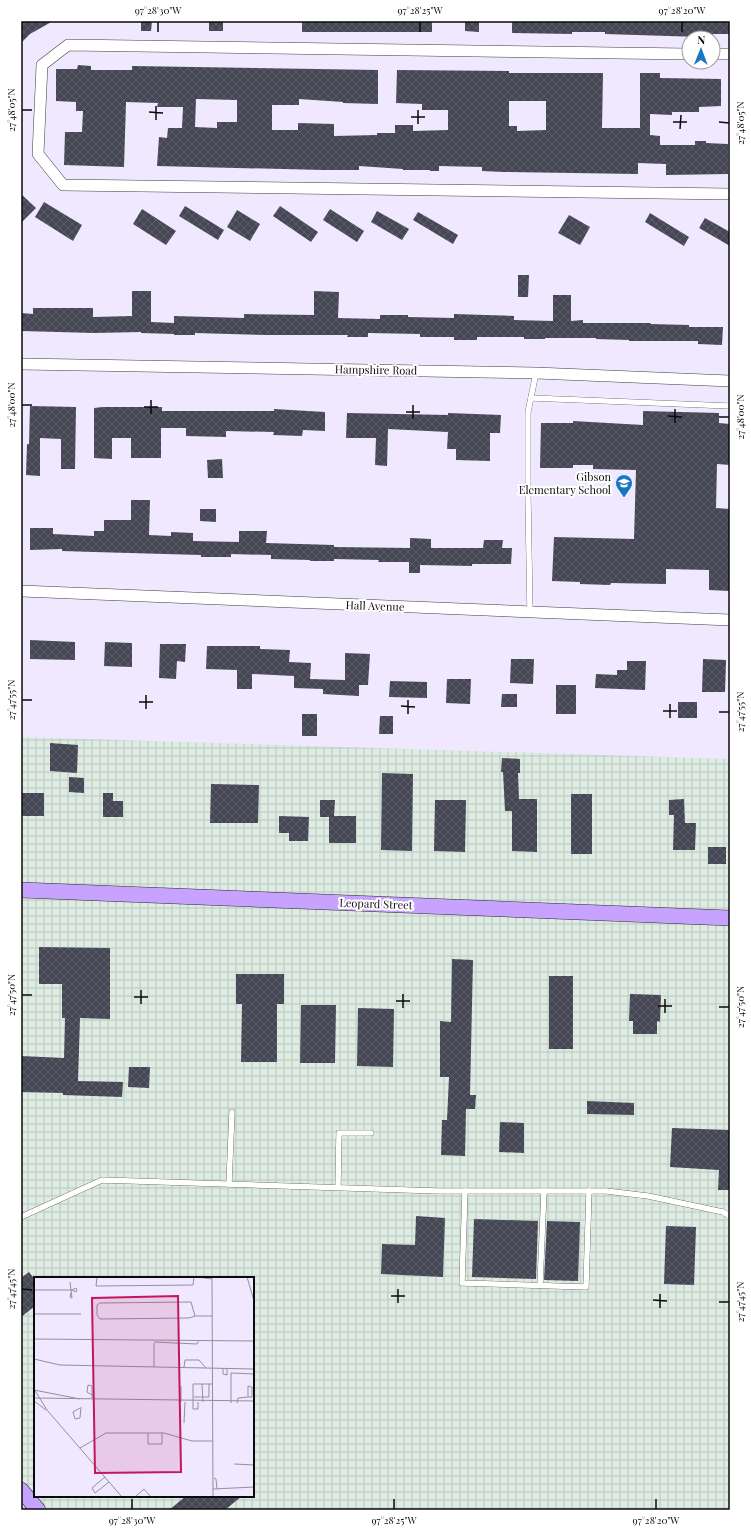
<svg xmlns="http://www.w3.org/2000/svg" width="751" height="1531" viewBox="0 0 751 1531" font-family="'Playfair Display',serif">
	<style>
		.industrial { fill: url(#industrial-grid); fill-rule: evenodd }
		.building { fill: url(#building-cross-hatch); fill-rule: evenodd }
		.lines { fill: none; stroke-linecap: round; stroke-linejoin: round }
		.lane-casing { stroke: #3d3d3d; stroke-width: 6 }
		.street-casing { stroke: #3d3d3d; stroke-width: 12 }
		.secondary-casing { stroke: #2c2c2c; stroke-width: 16 }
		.lane { stroke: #fff; stroke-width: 5.5 }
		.street { stroke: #fff; stroke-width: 11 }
		.secondary { stroke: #c7a3ff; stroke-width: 15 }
		.ticks { fill: none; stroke: #0a0a0a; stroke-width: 1.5 }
		.labels { text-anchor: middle; stroke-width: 4; stroke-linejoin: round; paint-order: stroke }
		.street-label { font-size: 11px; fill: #0a0a0a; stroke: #fff }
		.poi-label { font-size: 11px; fill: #0a0a0a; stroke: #fff; text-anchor: end }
		.inset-road { fill: none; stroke: #938f9d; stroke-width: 1 }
		.view { fill: #c2185b; fill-opacity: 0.15; stroke: #c2185b; stroke-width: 2 }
		.inset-edge { fill: none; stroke: #0a0a0a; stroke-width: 2 }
		.neatline { fill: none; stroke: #0a0a0a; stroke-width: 1.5 }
		.ticks-label { font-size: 10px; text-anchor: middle; fill: #0a0a0a }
	</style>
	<defs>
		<pattern id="industrial-grid" width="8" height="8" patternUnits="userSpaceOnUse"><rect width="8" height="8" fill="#ddebe2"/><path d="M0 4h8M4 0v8" fill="none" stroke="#bcc8c1"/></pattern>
		<pattern id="building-cross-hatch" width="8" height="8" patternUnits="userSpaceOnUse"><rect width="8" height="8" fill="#464754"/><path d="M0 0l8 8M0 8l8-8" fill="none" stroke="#5c5d68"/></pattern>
	</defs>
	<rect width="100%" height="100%" fill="#efe8ff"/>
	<path class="industrial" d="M 21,737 L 730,759 L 730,1510 L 21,1510 ZM 35,1278 L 253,1278 L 253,1496 L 35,1496 Z"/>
	<g class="building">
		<path d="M 21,21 L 53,21 L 30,34 L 21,43 Z"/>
		<path d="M 141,21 L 152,21 L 151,31 L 141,31 Z"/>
		<rect x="209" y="21" width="14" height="10"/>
		<rect x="302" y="21" width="130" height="11"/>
		<path d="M 465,21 L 479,21 L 479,32 L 465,31 Z"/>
		<path d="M 512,21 L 730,21 L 730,34 L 713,34 L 713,36 L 700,37 L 605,34 L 605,32 L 572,32 L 572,34 L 512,33 Z"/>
		<path d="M 78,65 L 91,66 L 91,70 L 132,70 L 132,66 L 378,70 L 378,104 L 343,103 L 343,102 L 299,99 L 299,105 L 272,105 L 272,130 L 298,130 L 298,123 L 334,124 L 334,136 L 377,135 L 377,133 L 395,133 L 395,125 L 413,125 L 413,131 L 448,130 L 448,110 L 422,110 L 422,104 L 396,103 L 397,70 L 509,71 L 509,73 L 603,73 L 602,128 L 640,128 L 640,73 L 660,73 L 660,78 L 721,79 L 721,106 L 699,107 L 699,112 L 672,112 L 672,115 L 650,114 L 650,135 L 660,136 L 660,145 L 695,145 L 695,141 L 706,141 L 706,143 L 728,144 L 728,174 L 666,175 L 666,164 L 638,163 L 638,174 L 503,172 L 482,171 L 482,167 L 439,166 L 439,171 L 430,171 L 430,170 L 403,170 L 403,169 L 359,166 L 359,170 L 323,170 L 157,166 L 159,137 L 167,138 L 168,128 L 182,128 L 183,107 L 157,107 L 158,103 L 126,102 L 124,167 L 64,165 L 65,132 L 82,132 L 83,111 L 76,111 L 76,102 L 56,101 L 56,69 L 77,69 ZM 196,99 L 237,100 L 237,122 L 217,122 L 217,128 L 195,127 ZM 509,101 L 546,101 L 546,130 L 517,131 L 517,126 L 509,126 Z"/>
		<path d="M 21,194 L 36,208 L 21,223 Z"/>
		<path d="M 44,202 L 82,225 L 73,241 L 35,217 Z"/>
		<path d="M 185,206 L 224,230 L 218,240 L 179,216 Z"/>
		<path d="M 280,206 L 318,232 L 311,242 L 273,216 Z"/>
		<path d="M 142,209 L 176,231 L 166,245 L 133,224 Z"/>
		<path d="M 330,209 L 364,231 L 357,242 L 323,220 Z"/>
		<path d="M 237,210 L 260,224 L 250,241 L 227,227 Z"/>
		<path d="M 377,211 L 409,229 L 402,240 L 371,222 Z"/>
		<path d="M 418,212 L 458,235 L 453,244 L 413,220 Z"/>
		<path d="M 650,213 L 689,237 L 684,246 L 645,222 Z"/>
		<path d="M 569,215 L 590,227 L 580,245 L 558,233 Z"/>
		<path d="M 705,218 L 730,232 L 730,246 L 699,228 Z"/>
		<path d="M 518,275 L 529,275 L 528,297 L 518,297 Z"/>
		<path d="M 132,291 L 151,291 L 151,322 L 174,323 L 174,316 L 244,318 L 244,314 L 314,315 L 314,291 L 339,292 L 338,318 L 380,319 L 380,315 L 408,315 L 408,317 L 454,318 L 454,314 L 514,316 L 514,320 L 553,321 L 553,295 L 571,295 L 571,321 L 583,320 L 583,323 L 651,323 L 650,324 L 689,325 L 689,327 L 723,327 L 722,345 L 698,344 L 698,341 L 629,341 L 629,340 L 596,339 L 596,338 L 545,338 L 545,339 L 524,339 L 524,337 L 477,337 L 477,340 L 454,340 L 454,337 L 420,337 L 420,334 L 368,333 L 368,337 L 347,337 L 348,335 L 267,335 L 195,333 L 195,335 L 174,335 L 174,334 L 141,333 L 141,332 L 94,333 L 21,331 L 21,313 L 33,314 L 33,308 L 93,308 L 93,317 L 132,316 Z"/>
		<path d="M 30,406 L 76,407 L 75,469 L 61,469 L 61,439 L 40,438 L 40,476 L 26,475 L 27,444 L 29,444 Z"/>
		<path d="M 103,407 L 162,407 L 162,411 L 274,411 L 274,409 L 325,412 L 325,431 L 303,430 L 302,436 L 273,435 L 274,432 L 226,431 L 226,437 L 186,436 L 186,428 L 161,428 L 161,458 L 131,458 L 131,438 L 112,438 L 112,459 L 94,458 L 94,408 Z"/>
		<path d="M 643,411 L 719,413 L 719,423 L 730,424 L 730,465 L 717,464 L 716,508 L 730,509 L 730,591 L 709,590 L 709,570 L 666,569 L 666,584 L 611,583 L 610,585 L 580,584 L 580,582 L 552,581 L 554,537 L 634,539 L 636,470 L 593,469 L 593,465 L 573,465 L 573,468 L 540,468 L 541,423 L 573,423 L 573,421 L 643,425 Z"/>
		<path d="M 347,413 L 448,415 L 448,413 L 501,415 L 500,433 L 490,433 L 490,461 L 456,460 L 456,449 L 447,449 L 448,432 L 388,429 L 387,466 L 375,465 L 376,438 L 346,438 Z"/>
		<path d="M 222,459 L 223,478 L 208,478 L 207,460 Z"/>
		<path d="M 131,500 L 150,500 L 149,535 L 171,536 L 171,532 L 193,533 L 193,541 L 239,542 L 239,531 L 267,531 L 266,543 L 334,545 L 334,547 L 410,548 L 410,538 L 431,539 L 431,548 L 483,548 L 484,540 L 503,540 L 502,548 L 512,548 L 511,564 L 472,564 L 472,566 L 420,565 L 420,573 L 409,573 L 409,562 L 378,562 L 379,560 L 334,559 L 334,561 L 310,561 L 310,560 L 271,559 L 271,555 L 231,554 L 231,557 L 201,557 L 201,555 L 94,552 L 62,551 L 62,549 L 30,550 L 30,528 L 53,528 L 53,534 L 94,536 L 94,531 L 104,531 L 104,520 L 131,520 Z"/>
		<path d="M 200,509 L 216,509 L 216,522 L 200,521 Z"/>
		<path d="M 30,640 L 75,642 L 75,660 L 30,659 Z"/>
		<path d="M 105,642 L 132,643 L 132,667 L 104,666 Z"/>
		<path d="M 160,644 L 186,644 L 185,662 L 177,661 L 176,679 L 159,678 Z"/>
		<path d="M 207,646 L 260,646 L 260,649 L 290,650 L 289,662 L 311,663 L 310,679 L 345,680 L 345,653 L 370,654 L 368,685 L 359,685 L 359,696 L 323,694 L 323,689 L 294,688 L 294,676 L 252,674 L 252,689 L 237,689 L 237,670 L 206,669 Z"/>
		<path d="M 511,659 L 534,659 L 533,684 L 510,683 Z"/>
		<path d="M 703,659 L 726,660 L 725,692 L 702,692 Z"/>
		<path d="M 627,661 L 646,661 L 645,690 L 595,688 L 596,674 L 617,675 L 617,670 L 627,670 Z"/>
		<path d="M 447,679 L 471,679 L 470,704 L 446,703 Z"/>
		<path d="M 390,681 L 427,682 L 427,698 L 389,697 Z"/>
		<rect x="556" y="685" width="20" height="29"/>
		<path d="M 502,694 L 517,694 L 517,707 L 501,707 Z"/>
		<rect x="678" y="702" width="19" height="16"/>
		<rect x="302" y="714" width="15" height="22"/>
		<path d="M 380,716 L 393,716 L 393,734 L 379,734 Z"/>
		<path d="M 50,743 L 78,745 L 77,773 L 50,771 Z"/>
		<path d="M 502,758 L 520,759 L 520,773 L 518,773 L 519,799 L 537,799 L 537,852 L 512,851 L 512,811 L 505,811 L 503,772 L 501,772 Z"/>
		<path d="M 382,773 L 413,774 L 412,851 L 381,850 Z"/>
		<path d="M 69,777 L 84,778 L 84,793 L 69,792 Z"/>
		<path d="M 211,784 L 259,785 L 258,823 L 210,823 Z"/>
		<rect x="21" y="793" width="23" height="23"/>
		<path d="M 103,793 L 113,793 L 113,801 L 123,801 L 123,817 L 103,817 Z"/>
		<rect x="571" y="794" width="21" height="60"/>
		<path d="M 684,799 L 685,823 L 696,823 L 695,850 L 673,850 L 674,815 L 669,815 L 669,800 Z"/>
		<path d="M 320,800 L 335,800 L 334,816 L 356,816 L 356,843 L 329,843 L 329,817 L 320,817 Z"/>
		<path d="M 435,800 L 466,800 L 465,852 L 434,851 Z"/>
		<path d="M 279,816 L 309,817 L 308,841 L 289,841 L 289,833 L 279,833 Z"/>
		<rect x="708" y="847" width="18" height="17"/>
		<path d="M 39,947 L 110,948 L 110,1019 L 80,1018 L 78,1081 L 123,1082 L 122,1097 L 63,1095 L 63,1093 L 21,1092 L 21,1056 L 64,1058 L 65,1018 L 62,1018 L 62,984 L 39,984 Z"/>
		<path d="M 452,959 L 473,960 L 470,1095 L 476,1095 L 475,1109 L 466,1109 L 465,1156 L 441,1155 L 442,1120 L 447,1120 L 449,1077 L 440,1077 L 440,1021 L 451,1022 Z"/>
		<path d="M 236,974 L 284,974 L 284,1004 L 277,1004 L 277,1062 L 241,1062 L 242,1004 L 236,1004 Z"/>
		<rect x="549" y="976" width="24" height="73"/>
		<path d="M 630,994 L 661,995 L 660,1022 L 657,1021 L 657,1034 L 633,1034 L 633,1021 L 629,1021 Z"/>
		<path d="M 301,1005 L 336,1005 L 335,1063 L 300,1063 Z"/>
		<path d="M 358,1008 L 394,1009 L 393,1067 L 357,1066 Z"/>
		<path d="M 129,1067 L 150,1067 L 149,1088 L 128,1087 Z"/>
		<path d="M 587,1101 L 634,1103 L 634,1115 L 587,1114 Z"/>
		<path d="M 500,1122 L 524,1123 L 524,1153 L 499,1152 Z"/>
		<path d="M 672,1128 L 730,1130 L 730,1190 L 718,1190 L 719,1170 L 670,1167 Z"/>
		<path d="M 416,1216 L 445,1218 L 443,1277 L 381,1274 L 382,1244 L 415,1245 Z"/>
		<path d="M 474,1219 L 538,1221 L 536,1279 L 472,1277 Z"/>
		<path d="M 547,1221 L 580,1222 L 578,1281 L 544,1280 Z"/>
		<path d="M 666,1226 L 696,1227 L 694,1285 L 664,1284 Z"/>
		<path d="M 29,1272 L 35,1280 L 35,1306 L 21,1317 L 21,1278 Z"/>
		<path d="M 186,1496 L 242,1496 L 225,1510 L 169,1510 Z"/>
	</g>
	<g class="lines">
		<g class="lane-casing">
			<g id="lane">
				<path d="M 531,398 L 730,406"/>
				<path d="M 530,612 L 528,497 L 528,412 L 536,373"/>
				<path d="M 229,1184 L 232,1112"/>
				<path d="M 338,1187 L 339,1133 L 371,1133"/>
				<path d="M 465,1191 L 462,1283 L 586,1287 L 589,1191"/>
				<path d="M 21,1217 L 102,1180 L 438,1191 L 606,1191 L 648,1196 L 723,1212 L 730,1216"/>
				<path d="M 540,1285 L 544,1191"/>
			</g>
		</g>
		<g class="street-casing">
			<g id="street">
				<path d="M 689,54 L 68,45 L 42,65 L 38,154 L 63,185 L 730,194"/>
				<path d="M 713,54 L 730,54"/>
				<path d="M 21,364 L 536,373 L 730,381"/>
				<path d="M 21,591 L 730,620"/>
			</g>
		</g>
		<g class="secondary-casing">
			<g id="secondary">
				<path d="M 21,890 L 730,918"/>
				<path d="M 21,1490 L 38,1510"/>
			</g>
		</g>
		<use href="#lane" class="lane"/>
		<use href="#street" class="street"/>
		<use href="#secondary" class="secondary"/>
	</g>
	<path class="ticks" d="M 158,32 L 158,22M 420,32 L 420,22M 682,32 L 682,22M 22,110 L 32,110M 149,112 L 163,113M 411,117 L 425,117M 156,120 L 156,106M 673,122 L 687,122M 719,122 L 729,123M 418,124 L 418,110M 680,129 L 681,115M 22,405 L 32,405M 144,407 L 158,407M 406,412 L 420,412M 151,414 L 151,400M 668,416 L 682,417M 719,417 L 729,417M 413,419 L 413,405M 675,423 L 675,409M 22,700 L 32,700M 139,702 L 153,702M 401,706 L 415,707M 146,709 L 146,695M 663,711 L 677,711M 719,712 L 729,712M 408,714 L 408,700M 670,718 L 670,704M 22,995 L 32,995M 134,997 L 148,997M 396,1001 L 410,1001M 141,1004 L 141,990M 658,1006 L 672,1006M 719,1007 L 729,1007M 403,1008 L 403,994M 665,1013 L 665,999M 22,1289 L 32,1290M 391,1296 L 405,1296M 653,1300 L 667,1301M 719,1302 L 729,1302M 398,1303 L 398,1289M 660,1308 L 660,1294M 132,1509 L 132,1499M 394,1509 L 394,1499M 656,1509 L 656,1499"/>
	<defs>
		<g id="school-pin" transform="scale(0.9)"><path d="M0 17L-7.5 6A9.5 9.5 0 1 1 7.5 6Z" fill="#1976c4" stroke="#fff"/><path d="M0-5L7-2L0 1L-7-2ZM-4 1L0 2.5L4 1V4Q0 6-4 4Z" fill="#fff"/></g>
	</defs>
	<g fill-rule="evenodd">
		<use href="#school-pin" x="624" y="483"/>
	</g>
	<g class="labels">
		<g class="street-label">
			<text transform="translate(376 370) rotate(1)" y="4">Hampshire Road</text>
			<text transform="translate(375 606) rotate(2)" y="4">Hall Avenue</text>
			<text transform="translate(376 904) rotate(2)" y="4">Leopard Street</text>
		</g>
		<g class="poi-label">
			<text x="611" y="481">Gibson<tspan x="611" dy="13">Elementary School</tspan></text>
		</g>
	</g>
	<g transform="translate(34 1277)">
		<rect width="220" height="220" fill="#efe8ff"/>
		<path class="inset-road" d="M 13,0 L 50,0M 63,0 L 62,9 L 159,8 L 160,0M 163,0 L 178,2M 178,0 L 179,220M 213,0 L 220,24M 36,5 L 38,21 L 36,20 L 37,16M 0,13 L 38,13 L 42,11 L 43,13 L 42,15 L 38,13M 0,37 L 47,37M 161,39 L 155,41 L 66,42 L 63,38 L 63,28 L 66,26 L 157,25 L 161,39 L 178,39M 0,62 L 220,64M 120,65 L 163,67 L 165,63M 120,66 L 120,90M 0,82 L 26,88 L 220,92M 150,90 L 151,83 L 165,83 L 172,91M 189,92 L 189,97 L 193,98 L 193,92M 168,107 L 169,125M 0,112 L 13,133 L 88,220M 0,113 L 46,122M 160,120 L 175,120 L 175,107M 214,120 L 218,120 L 218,111M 0,121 L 220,124M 58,121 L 58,109 L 54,108 L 53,115 L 58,118M 0,124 L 12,133M 147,125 L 147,109M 164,125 L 164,132 L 159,132 L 159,107 L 179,107M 197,126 L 197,96 L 220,97M 203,126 L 204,121 L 214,120 L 214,109 L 220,111M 46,131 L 39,135 L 41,142 L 46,141 L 47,130M 150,146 L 151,125M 114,156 L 114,167 L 128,167 L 128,156M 46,171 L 72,156 L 130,156 L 158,164 L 179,164M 200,187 L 220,188M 71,200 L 58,211 L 61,216 L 75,205M 180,201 L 182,202 L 183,212M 179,212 L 220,210M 101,220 L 110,212 L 117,220"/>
		<path class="view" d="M 144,19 L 147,195 L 61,196 L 58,21 Z"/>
		<rect width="220" height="220" class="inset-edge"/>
	</g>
	<rect width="751" height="1531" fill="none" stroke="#ffffff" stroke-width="44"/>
	<g transform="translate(701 50) rotate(1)"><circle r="19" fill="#ffffff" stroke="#9d9d9d"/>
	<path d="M0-3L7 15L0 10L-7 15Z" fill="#1976c4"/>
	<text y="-6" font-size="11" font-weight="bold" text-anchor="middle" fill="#0a0a0a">N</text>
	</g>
	<rect x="22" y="22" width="707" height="1487" class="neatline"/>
	<g class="ticks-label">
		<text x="158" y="14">97°28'30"W</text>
		<text x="420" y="14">97°28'25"W</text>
		<text x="682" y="14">97°28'20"W</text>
		<text transform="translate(11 110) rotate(-90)" y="4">27°48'05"N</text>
		<text transform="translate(740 123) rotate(-90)" y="4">27°48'05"N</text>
		<text transform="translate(11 405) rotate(-90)" y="4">27°48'00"N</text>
		<text transform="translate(740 417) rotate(-90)" y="4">27°48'00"N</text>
		<text transform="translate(11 700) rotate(-90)" y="4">27°47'55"N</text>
		<text transform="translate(740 712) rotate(-90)" y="4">27°47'55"N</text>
		<text transform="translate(11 995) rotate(-90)" y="4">27°47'50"N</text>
		<text transform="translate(740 1007) rotate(-90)" y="4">27°47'50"N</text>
		<text transform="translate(11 1289) rotate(-90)" y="4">27°47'45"N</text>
		<text transform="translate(740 1302) rotate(-90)" y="4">27°47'45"N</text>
		<text x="132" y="1524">97°28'30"W</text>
		<text x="394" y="1524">97°28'25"W</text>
		<text x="656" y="1524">97°28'20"W</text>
	</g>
</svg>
